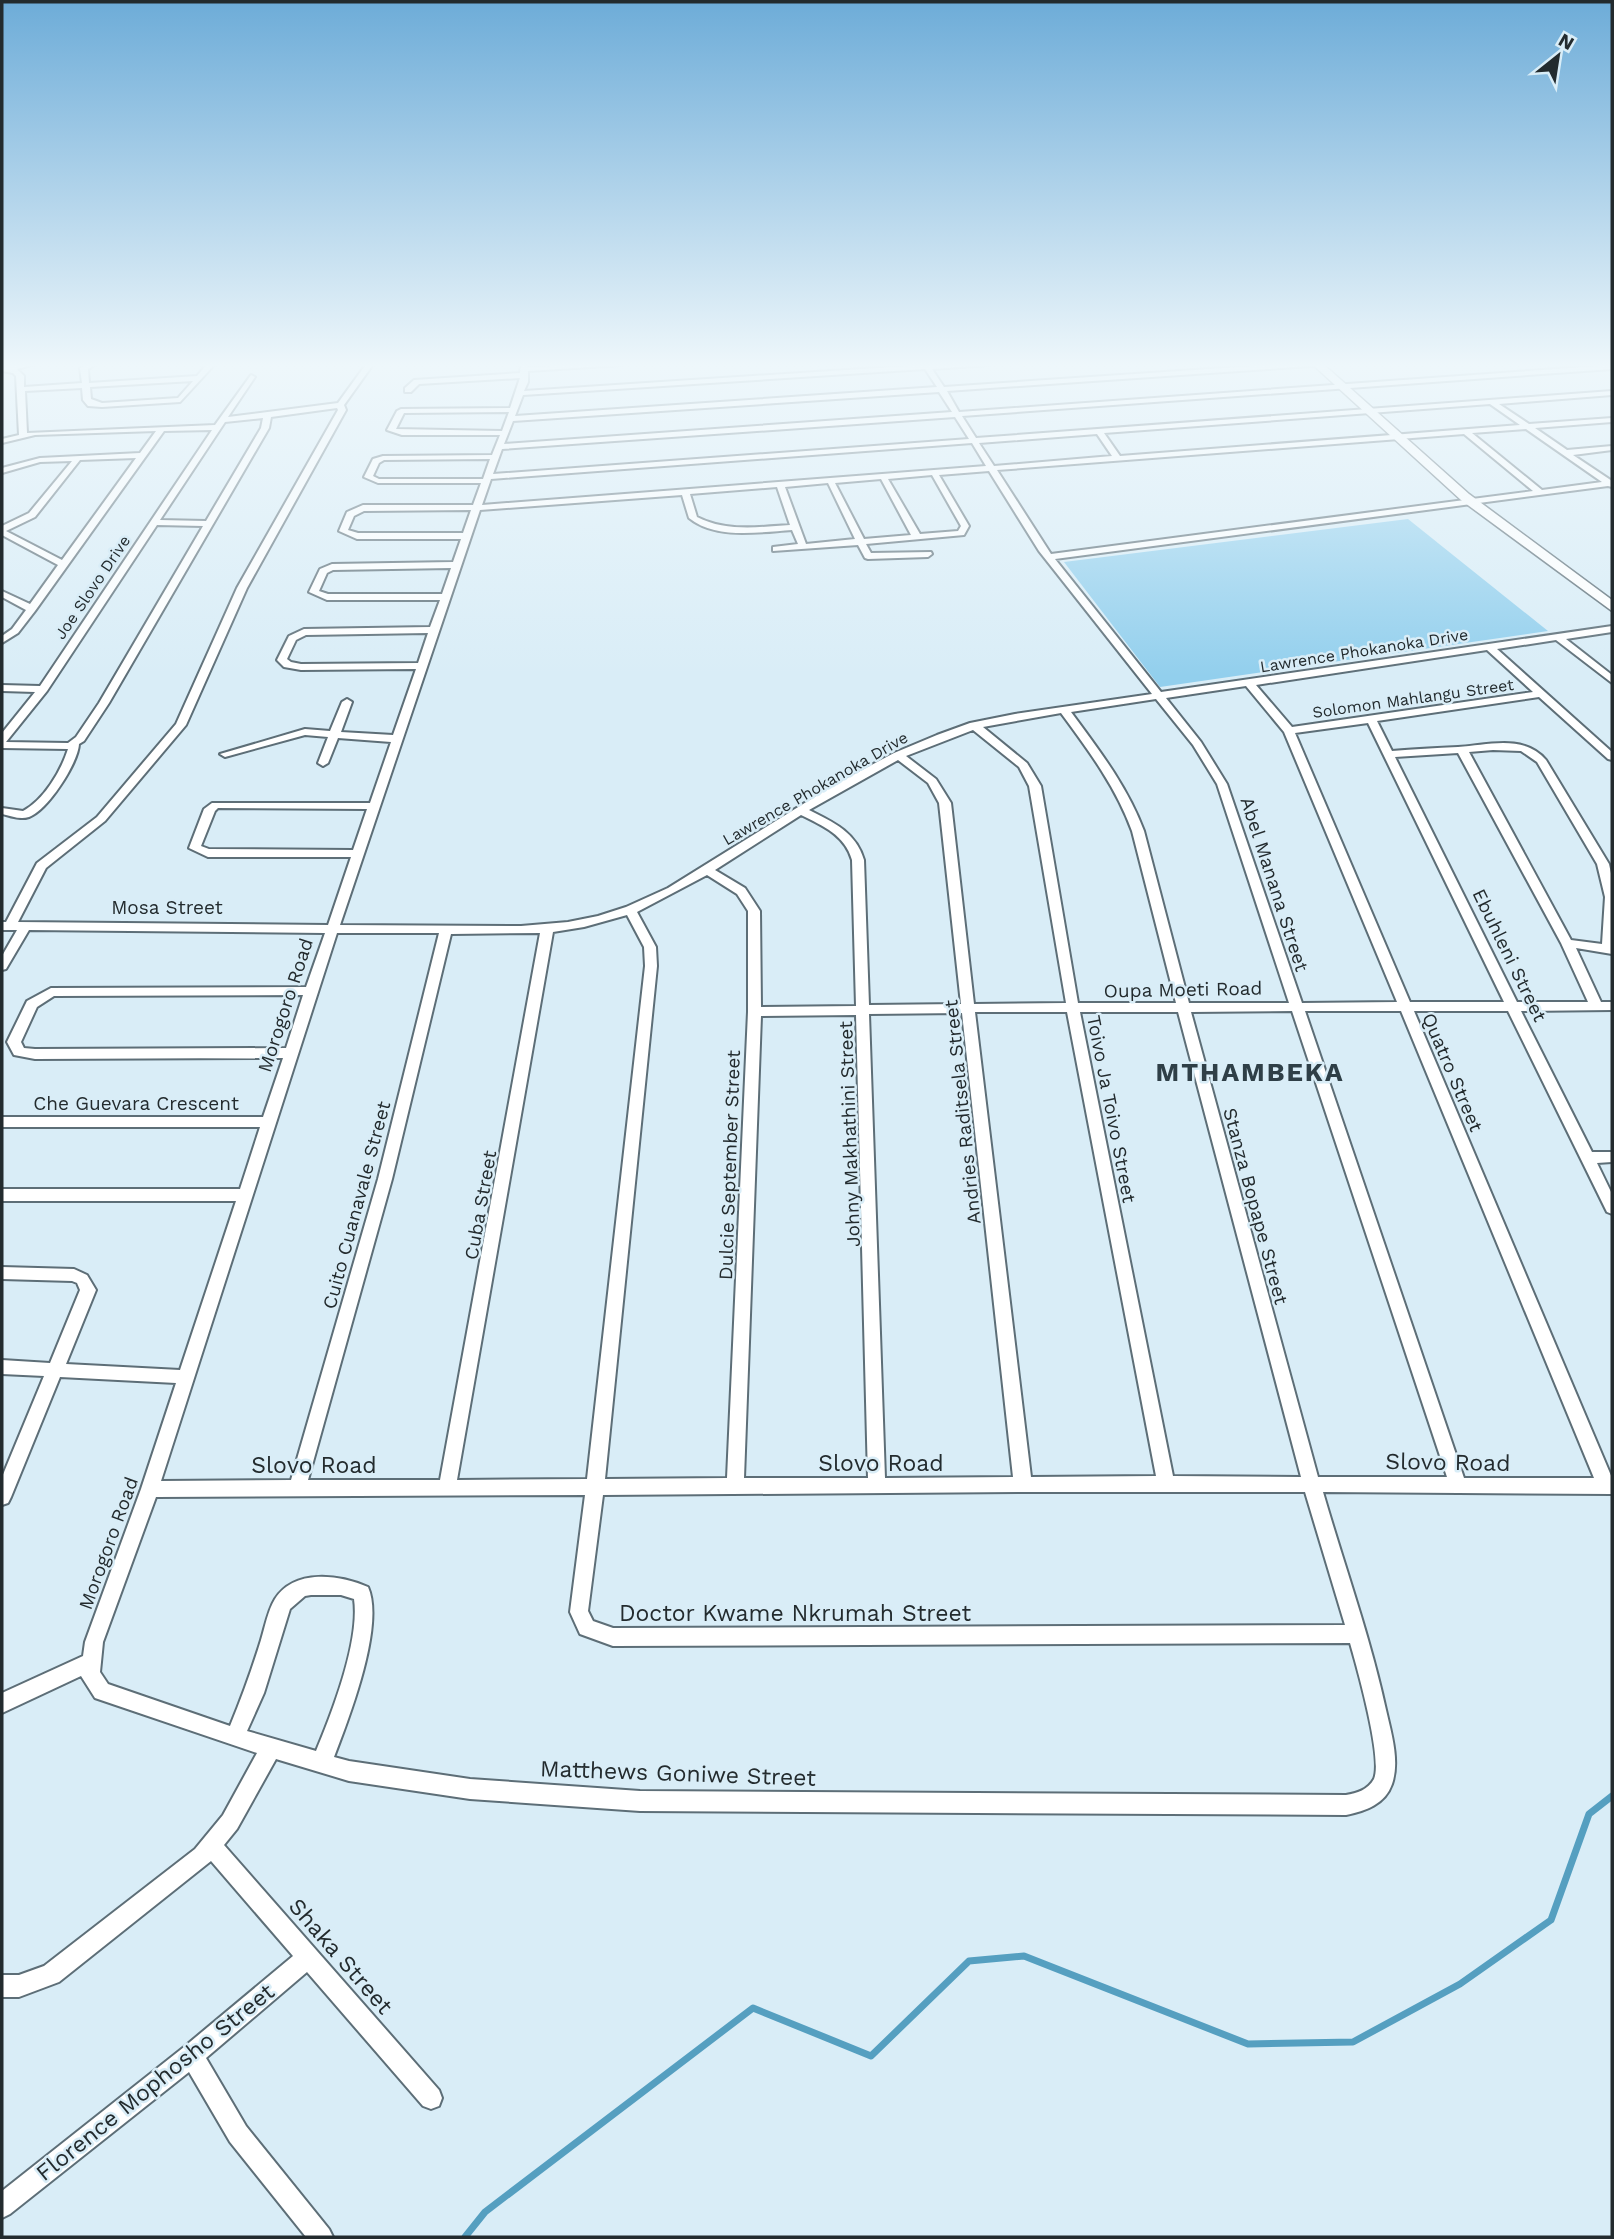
<svg xmlns="http://www.w3.org/2000/svg" width="1614" height="2239" viewBox="0 0 1614 2239" font-family="'Work Sans',sans-serif">
	<style>
		.green { fill: #92cfed }
		.lines { fill: none; stroke-linecap: round; stroke-linejoin: round }
		.stream { stroke: #559fc0; stroke-width: 7 }
		.street-casing { stroke: #5d6e77; stroke-width: 4 }
		.secondary-casing { stroke: #5d6e77; stroke-width: 3 }
		.street { fill: #fff; fill-rule: evenodd }
		.secondary { fill: #fff; fill-rule: evenodd }
		.labels { text-anchor: middle; stroke-width: 5; stroke-linejoin: round; paint-order: stroke }
		.far-street-label { font-size: 16px; fill: #232b2e; stroke: #d9edf7 }
		.street-label { font-size: 19px; fill: #232b2e; stroke: #d9edf7 }
		.near-street-label { font-size: 23px; fill: #232b2e; stroke: #d9edf7 }
		.district-label { font-size: 26px; font-weight: bold; letter-spacing: 2px; fill: #2f3f47; stroke: #d9edf7 }
	</style>
	<rect width="100%" height="100%" fill="#d9edf7"/>
	<path class="green" d="M 1408,519 L 1548,631 L 1160,687 L 1064,562 Z"/>
	<g class="lines">
		<path class="stream" d="M 465,2237 L 485,2212 L 753,2008 L 871,2056 L 969,1961 L 1024,1956 L 1248,2044 L 1353,2042 L 1460,1984 L 1551,1920 L 1589,1814 L 1612,1796"/>
		<g class="street-casing">
			<path id="street" d="M 26,363 L 39,363 L 17,369 L 24,376 L 24,387 L 82,383 L 80,368 L 89,363 L 98,363 L 88,369 L 89,383 L 197,376 L 208,363 L 216,363 L 180,402 L 102,407 L 88,406 L 83,400 L 82,388 L 25,391 L 27,433 L 215,425 L 251,375 L 255,377 L 228,417 L 338,403 L 367,363 L 374,363 L 344,405 L 346,410 L 247,588 L 186,725 L 105,821 L 46,868 L 18,922 L 328,925 L 351,857 L 208,857 L 189,848 L 204,809 L 212,803 L 370,803 L 391,742 L 338,738 L 328,763 L 323,766 L 318,763 L 328,737 L 305,735 L 225,757 L 220,754 L 305,729 L 330,731 L 342,702 L 347,699 L 352,702 L 341,732 L 393,735 L 416,669 L 301,670 L 284,667 L 277,660 L 289,636 L 304,629 L 430,627 L 440,600 L 327,600 L 309,592 L 320,569 L 332,564 L 453,562 L 461,539 L 357,539 L 339,531 L 347,512 L 363,505 L 473,505 L 481,483 L 378,483 L 364,477 L 373,459 L 383,456 L 492,455 L 500,435 L 402,435 L 387,430 L 397,411 L 401,409 L 510,408 L 520,378 L 419,384 L 411,392 L 405,392 L 405,388 L 414,380 L 520,373 L 521,363 L 527,363 L 528,367 L 625,363 L 621,365 L 528,371 L 528,382 L 524,391 L 923,365 L 922,363 L 930,365 L 992,363 L 988,365 L 932,369 L 944,387 L 1298,363 L 1329,363 L 1325,365 L 947,391 L 959,412 L 1612,365 L 1612,369 L 962,416 L 976,438 L 1612,391 L 1612,395 L 1499,404 L 1529,424 L 1612,418 L 1612,422 L 1535,428 L 1567,450 L 1612,446 L 1612,450 L 1573,455 L 1612,481 L 1612,487 L 1608,486 L 1055,559 L 1161,692 L 1612,626 L 1612,632 L 1566,639 L 1612,675 L 1612,683 L 1556,640 L 1497,649 L 1612,752 L 1612,760 L 1608,759 L 1539,697 L 1377,721 L 1392,751 C 1414,749 1436,748 1458,747 C 1488,745 1524,734 1546,760 L 1609,864 L 1612,878 L 1612,954 L 1576,948 L 1601,1002 L 1612,1002 L 1612,1010 L 1521,1011 L 1592,1152 L 1612,1152 L 1612,1162 L 1597,1163 L 1612,1194 L 1612,1214 L 1607,1212 L 1605,1208 L 1508,1011 L 1414,1011 L 1612,1478 L 1612,1494 L 1323,1492 C 1344,1565 1370,1636 1386,1710 C 1391,1732 1400,1761 1392,1784 C 1385,1804 1366,1811 1346,1815 L 640,1811 L 470,1799 L 349,1781 L 276,1759 L 237,1829 L 224,1845 L 439,2090 L 442,2098 L 439,2106 L 431,2109 L 423,2106 L 307,1972 L 206,2058 L 246,2126 L 329,2229 L 333,2237 L 306,2237 L 230,2142 L 189,2072 L 10,2214 L 2,2218 L 2,2191 L 184,2047 L 293,1956 L 211,1861 L 59,1982 L 19,1997 L 2,1997 L 2,1975 L 19,1975 L 44,1966 L 195,1849 L 223,1815 L 257,1753 L 95,1698 L 81,1676 L 2,1713 L 2,1693 L 83,1656 L 85,1642 L 141,1489 L 176,1383 L 60,1377 L 11,1497 L 8,1503 L 2,1505 L 2,1477 L 44,1376 L 2,1374 L 2,1360 L 50,1363 L 80,1290 L 77,1283 L 72,1281 L 2,1279 L 2,1267 L 74,1269 L 87,1275 L 96,1290 L 66,1364 L 180,1370 L 236,1201 L 2,1201 L 2,1189 L 240,1189 L 260,1127 L 2,1127 L 2,1117 L 263,1117 L 283,1058 L 35,1059 L 14,1055 L 7,1042 L 27,1001 L 51,988 L 306,987 L 325,933 L 29,930 L 6,969 L 2,970 L 2,956 L 17,930 L 2,930 L 2,922 L 6,922 L 37,863 L 97,817 L 176,724 L 237,588 L 338,410 L 337,408 L 271,417 L 269,428 L 109,703 L 84,741 L 79,744 C 78,763 48,810 29,817 C 20,820 11,816 2,814 L 2,808 L 23,811 C 44,800 61,771 68,749 L 2,748 L 2,733 L 35,692 L 2,691 L 2,685 L 40,686 L 212,430 L 164,431 L 35,611 L 18,633 L 2,643 L 2,636 L 12,629 L 26,610 L 2,597 L 2,591 L 30,604 L 58,565 L 2,535 L 2,526 L 29,513 L 72,461 L 40,462 L 2,473 L 2,468 L 40,458 L 140,453 L 156,431 L 35,435 L 2,443 L 2,439 L 19,435 L 16,376 L 13,373 L 2,371 L 2,367 ZM 925,369 L 937,387 L 515,416 L 523,395 ZM 193,381 L 178,398 L 102,403 L 91,399 L 90,387 ZM 939,392 L 952,412 L 504,444 L 513,421 ZM 1490,404 L 1520,425 L 1120,456 L 1104,433 ZM 509,412 L 502,431 L 396,429 L 404,413 ZM 955,417 L 969,439 L 493,474 L 502,449 ZM 263,418 L 261,428 L 206,521 L 160,520 L 225,422 ZM 1526,429 L 1602,482 L 1542,490 L 1472,433 ZM 1097,434 L 1112,456 L 994,466 L 979,443 ZM 1464,434 L 1533,491 L 1051,554 L 997,470 ZM 972,443 L 986,466 L 482,505 L 491,479 ZM 136,458 L 62,560 L 6,531 L 35,517 L 80,460 ZM 490,459 L 483,479 L 379,479 L 373,476 L 379,463 L 384,460 ZM 989,471 L 1039,551 L 1152,694 L 1015,714 L 970,723 L 937,735 L 894,753 L 832,786 L 668,888 L 626,907 L 598,916 L 568,922 L 521,926 L 340,925 L 480,510 L 682,495 L 689,518 C 716,540 760,532 792,530 L 798,544 L 773,547 L 773,551 L 858,545 L 865,558 L 868,559 L 928,557 L 932,554 L 931,552 L 871,553 L 866,544 L 964,535 L 969,526 L 939,475 ZM 932,475 L 961,526 L 958,531 L 920,534 L 888,479 ZM 881,479 L 911,535 L 864,539 L 835,483 ZM 828,483 L 855,539 L 806,544 L 785,487 ZM 777,487 L 790,525 C 759,527 726,532 697,517 L 690,494 ZM 471,510 L 463,533 L 358,533 L 348,530 L 354,516 L 364,511 ZM 157,525 L 203,526 L 99,703 L 76,737 L 68,743 L 6,742 L 47,691 ZM 451,568 L 442,594 L 328,594 L 319,591 L 327,573 L 333,570 ZM 428,633 L 418,663 L 301,664 L 291,662 L 287,659 L 296,640 L 306,635 ZM 1487,650 L 1533,692 L 1292,727 L 1256,685 ZM 1246,686 L 1284,732 L 1397,1002 L 1302,1003 L 1227,784 L 1201,742 L 1166,698 ZM 1156,699 L 1193,745 L 1217,784 L 1289,1003 L 1189,1003 L 1144,831 C 1127,786 1099,750 1071,712 ZM 1061,713 C 1089,751 1116,787 1132,831 L 1176,1003 L 1078,1003 L 1041,786 L 1027,763 L 983,727 ZM 1368,723 L 1504,1002 L 1410,1002 L 1295,733 ZM 973,730 L 1019,767 L 1029,786 L 1066,1003 L 974,1004 L 951,803 L 936,779 L 906,756 ZM 1493,750 L 1521,751 L 1537,762 L 1597,864 L 1605,897 L 1602,944 L 1571,940 L 1469,752 ZM 1458,753 L 1561,943 L 1588,1002 L 1517,1002 L 1395,757 ZM 898,760 L 928,783 L 939,803 L 961,1004 L 869,1005 L 864,860 C 856,832 833,822 809,810 ZM 218,808 L 367,809 L 353,850 L 209,849 L 201,846 L 215,811 ZM 801,815 C 823,826 845,835 852,860 L 856,1006 L 761,1007 L 760,911 L 745,888 L 715,870 ZM 707,875 L 737,894 L 748,911 L 748,1012 L 727,1478 L 605,1479 L 657,966 L 656,947 L 637,912 ZM 627,915 L 644,947 L 645,966 L 587,1479 L 457,1480 L 553,932 L 584,927 ZM 337,933 L 439,933 L 378,1179 L 291,1480 L 161,1481 ZM 540,933 L 440,1480 L 308,1480 L 392,1179 L 451,934 ZM 303,995 L 286,1048 L 35,1049 L 24,1048 L 21,1042 L 37,1007 L 54,996 ZM 1292,1011 L 1447,1477 L 1318,1477 L 1191,1012 ZM 1305,1011 L 1401,1011 L 1594,1478 L 1464,1478 ZM 975,1012 L 1067,1012 L 1156,1476 L 1031,1477 ZM 1080,1012 L 1178,1012 L 1301,1477 L 1173,1476 ZM 962,1013 L 1013,1477 L 885,1478 L 869,1014 ZM 856,1015 L 868,1478 L 744,1478 L 761,1016 ZM 1027,1492 L 1305,1492 L 1345,1625 L 613,1628 L 593,1621 L 588,1611 L 603,1495 ZM 585,1495 L 570,1612 L 580,1634 L 613,1646 L 1350,1643 C 1357,1667 1383,1759 1374,1779 C 1368,1790 1357,1793 1346,1795 L 640,1791 L 470,1779 L 349,1761 L 334,1757 C 349,1718 385,1625 368,1587 C 340,1575 295,1568 275,1599 C 268,1610 265,1627 261,1640 C 252,1669 242,1697 230,1726 L 108,1684 L 100,1672 L 103,1642 L 156,1497 ZM 311,1595 L 341,1595 L 354,1599 C 360,1640 332,1713 316,1751 L 247,1731 L 264,1693 L 290,1609 L 305,1596 Z"/>
		</g>
		<g class="secondary-casing">
			<path id="secondary" d="M 1311,363 L 1322,363 L 1469,494 L 1612,600 L 1612,611 L 1461,500 Z"/>
		</g>
		<use href="#street" class="street"/>
		<use href="#secondary" class="secondary"/>
	</g>
	<linearGradient id="sky" x2="0" y2="1"><stop stop-color="#6dacd8"/><stop offset="0.54" stop-color="#eef7fb"/><stop offset="1" stop-color="#eef7fb" stop-opacity="0"/></linearGradient>
	<rect width="1614" height="676" fill="url(#sky)"/>
	<g class="labels">
		<g class="far-street-label">
			<text transform="translate(92 587) rotate(-56)" y="6">Joe Slovo Drive</text>
			<text transform="translate(1364 650) rotate(-9)" y="6">Lawrence Phokanoka Drive</text>
			<text transform="translate(1413 698) rotate(-8)" y="6">Solomon Mahlangu Street</text>
			<text transform="translate(815 788) rotate(-30)" y="6">Lawrence Phokanoka Drive</text>
		</g>
		<g class="street-label">
			<text transform="translate(1275 884) rotate(72)" y="7">Abel Manana Street</text>
			<text x="167" y="914">Mosa Street</text>
			<text transform="translate(1510 955) rotate(64)" y="7">Ebuhleni Street</text>
			<text transform="translate(1183 989) rotate(-1)" y="7">Oupa Moeti Road</text>
			<text transform="translate(285 1005) rotate(-72)" y="7">Morogoro Road</text>
			<text transform="translate(1453 1072) rotate(67)" y="7">Quatro Street</text>
			<text x="136" y="1110">Che Guevara Crescent</text>
			<text transform="translate(1112 1109) rotate(79)" y="7">Toivo Ja Toivo Street</text>
			<text transform="translate(962 1112) rotate(-96)" y="7">Andries Raditsela Street</text>
			<text transform="translate(849 1134) rotate(-92)" y="7">Johny Makhathini Street</text>
			<text transform="translate(729 1165) rotate(-88)" y="7">Dulcie September Street</text>
			<text transform="translate(356 1205) rotate(-75)" y="7">Cuito Cuanavale Street</text>
			<text transform="translate(480 1205) rotate(-80)" y="7">Cuba Street</text>
			<text transform="translate(1256 1206) rotate(75)" y="7">Stanza Bopape Street</text>
			<text transform="translate(108 1543) rotate(-70)" y="7">Morogoro Road</text>
		</g>
		<g class="near-street-label">
			<text transform="translate(1448 1462) rotate(1)" y="8">Slovo Road</text>
			<text x="881" y="1471">Slovo Road</text>
			<text x="314" y="1473">Slovo Road</text>
			<text x="795" y="1621">Doctor Kwame Nkrumah Street</text>
			<text transform="translate(678 1773) rotate(2)" y="8">Matthews Goniwe Street</text>
			<text transform="translate(341 1956) rotate(49)" y="8">Shaka Street</text>
			<text transform="translate(155 2082) rotate(-39)" y="8">Florence Mophosho Street</text>
		</g>
		<g class="district-label">
			<text x="1250" y="1081">MTHAMBEKA</text>
		</g>
	</g>
	<rect width="1614" height="2239" fill="none" stroke="#232b2e" stroke-width="7"/>
	<g transform="translate(1558 56) rotate(30)" stroke="#d9edf7" stroke-width="5" paint-order="stroke">
	<path d="M0-5L12 26L0 18L-12 26Z" fill="#232b2e"/>
	<text y="-10" font-size="19" font-weight="bold" text-anchor="middle" fill="#232b2e">N</text>
	</g>
</svg>
